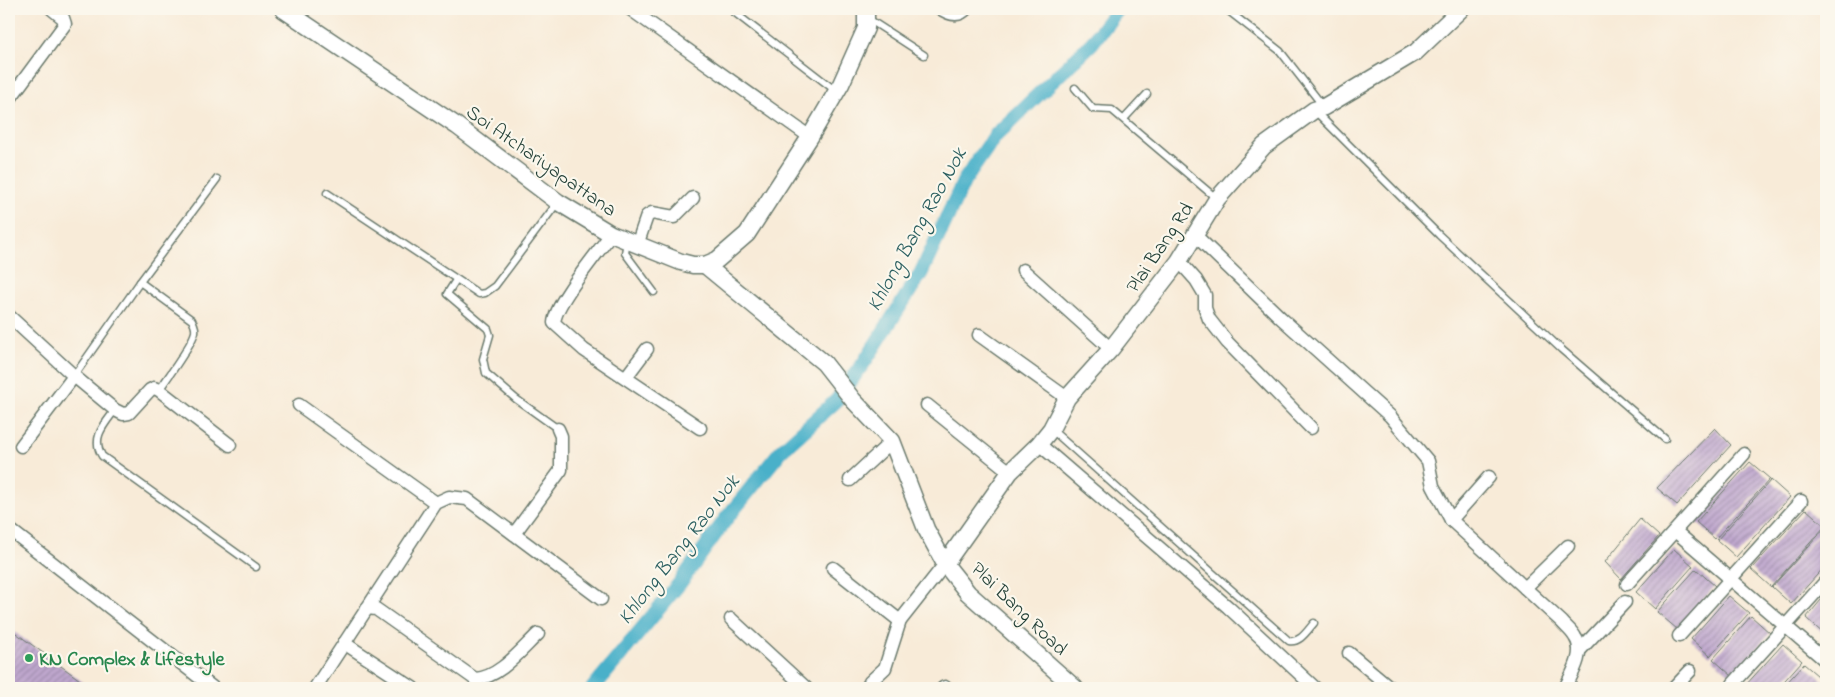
<svg xmlns="http://www.w3.org/2000/svg" width="1835" height="697" viewBox="0 0 1835 697" font-family="'Indie Flower',sans-serif">
	<style>
		.lines { fill: none; stroke-linecap: round; stroke-linejoin: round }
		.canal { stroke: #4ab0c9; stroke-width: 15 }
		.building { fill: url(#building-hatch) }
		.service-casing { stroke: #6b7a6d; stroke-width: 9 }
		.minor-casing { stroke: #6b7a6d; stroke-width: 15 }
		.tertiary-casing { stroke: #6b7a6d; stroke-width: 19 }
		.service { stroke: #fff; stroke-width: 6 }
		.minor { stroke: #fff; stroke-width: 12 }
		.tertiary { stroke: #fff; stroke-width: 16 }
		.leisure-dot { fill: #2e9e5b; stroke: #fbf7ec; stroke-width: 2 }
		.labels { text-anchor: middle; stroke-width: 4.5; stroke-linejoin: round; paint-order: stroke }
		.street-label { font-size: 20px; fill: #1f3d34; stroke: #fbf7ec }
		.leisure-label { font-size: 20px; font-weight: bold; fill: #27864d; stroke: #fbf7ec; text-anchor: start }
		.water-label { font-size: 21px; font-style: italic; fill: #2c6061; stroke: #fbf7ec }
	</style>
	<defs>
		<pattern id="building-hatch" width="6" height="6" patternUnits="userSpaceOnUse" patternTransform="scale(1.25)"><rect width="6" height="6" fill="#bfa7ce"/><path d="M-1 1l2-2M0 6l6-6M5 7l2-2" fill="none" stroke="#9b89a8"/></pattern>
	</defs>
	<rect width="100%" height="100%" fill="#fbf7ec"/>
	<filter id="ink" filterUnits="userSpaceOnUse"><feTurbulence type="fractalNoise" baseFrequency=".02" numOctaves="2"/><feDisplacementMap in="SourceGraphic" scale="10" xChannelSelector="R" yChannelSelector="G"/><feConvolveMatrix kernelMatrix="1 2 1 2 8 2 1 2 1" color-interpolation-filters="sRGB"/></filter>
	<filter id="wash" filterUnits="userSpaceOnUse"><feTurbulence type="fractalNoise" baseFrequency=".0096" numOctaves="4" result="noise"/><feDisplacementMap in="SourceGraphic" scale="20" xChannelSelector="R" yChannelSelector="G"/><feGaussianBlur stdDeviation="1.12" result="paint"/><feColorMatrix in="noise" values="0 0 0 0 0 0 0 0 0 0 0 0 0 0 0 0 0 1.4 0 .05"/><feComposite in="paint" operator="in"/></filter>
	<g filter="url(#wash)">
		<rect width="100%" height="100%" fill="#f8ebd8"/>
		<g class="lines">
			<path class="canal" d="M 593,688 L 679,584 L 726,519 L 781,451 L 837,400 L 865,361 L 921,273 L 964,181 L 995,136 L 1092,43 L 1118,9"/>
		</g>
		<g id="blocks">
			<g class="building">
				<path d="M 1715,428 L 1731,445 L 1677,505 L 1657,488 Z"/>
				<path d="M 1750,462 L 1770,479 L 1715,539 L 1696,522 Z"/>
				<path d="M 1771,480 L 1790,497 L 1736,557 L 1717,540 Z"/>
				<path d="M 1806,509 L 1825,526 L 1771,587 L 1751,569 Z"/>
				<path d="M 1640,519 L 1659,536 L 1621,579 L 1605,562 Z"/>
				<path d="M 1826,527 L 1826,565 L 1791,604 L 1772,587 Z"/>
				<path d="M 1674,549 L 1693,566 L 1655,609 L 1636,592 Z"/>
				<path d="M 1696,569 L 1715,586 L 1677,629 L 1657,612 Z"/>
				<path d="M 1826,594 L 1826,633 L 1825,635 L 1806,618 Z"/>
				<path d="M 1729,596 L 1749,613 L 1710,656 L 1691,639 Z"/>
				<path d="M 1751,616 L 1770,633 L 1732,676 L 1713,659 Z"/>
				<path d="M 9,628 L 91,688 L 9,688 Z"/>
				<path d="M 1783,644 L 1802,661 L 1778,688 L 1746,688 L 1744,687 Z"/>
				<path d="M 1804,664 L 1824,681 L 1817,688 L 1782,688 Z"/>
			</g>
		</g>
	</g>
	<g filter="url(#ink)">
		<use href="#blocks" fill-opacity="0" stroke="#6b7a6d" stroke-width="1"/>
		<g class="lines">
			<g class="service-casing">
				<g id="service">
					<path d="M 730,9 L 836,91"/>
					<path d="M 936,9 C 947,17 960,22 970,9"/>
					<path d="M 1226,9 L 1280,51 L 1323,106"/>
					<path d="M 867,18 L 924,55"/>
					<path d="M 1075,88 L 1093,109 L 1112,110 L 1216,198"/>
					<path d="M 1315,111 L 1439,235 L 1561,349 L 1665,439"/>
					<path d="M 1124,119 L 1147,94"/>
					<path d="M 327,193 L 479,294 L 485,293 L 495,286 L 558,202"/>
					<path d="M 627,242 L 625,253 L 654,292"/>
					<path d="M 456,280 L 447,294 L 488,329 L 490,335 L 483,359 L 486,373 L 516,399 L 558,429"/>
					<path d="M 140,282 L 192,320 C 194,324 196,328 195,332 C 192,345 168,377 159,390"/>
					<path d="M 74,376 L 140,282 L 217,179"/>
					<path d="M 115,410 C 104,425 91,438 102,456 L 256,567"/>
					<path d="M 1051,429 L 1289,641 C 1300,643 1307,631 1314,623"/>
				</g>
			</g>
			<g class="minor-casing">
				<g id="minor">
					<path d="M 630,9 L 810,137"/>
					<path d="M 9,100 L 65,24 L 63,18 L 52,9"/>
					<path d="M 611,234 C 598,253 555,303 554,323 L 584,350 L 700,428"/>
					<path d="M 1195,235 L 1281,318 L 1390,416 L 1428,461 L 1433,486 L 1451,520 L 1562,622 C 1566,627 1572,631 1575,637 C 1586,652 1572,674 1565,688"/>
					<path d="M 637,245 L 647,216 L 652,213 L 674,217 L 693,198"/>
					<path d="M 1179,261 L 1196,280 L 1205,295 L 1205,308 L 1209,319 L 1227,342 L 1311,428"/>
					<path d="M 1023,270 L 1111,349"/>
					<path d="M 9,316 L 74,376 L 115,410 L 123,414 L 129,413 L 150,390 L 154,388 L 159,390 L 230,445"/>
					<path d="M 979,335 L 1067,398"/>
					<path d="M 626,377 L 647,349"/>
					<path d="M 299,405 L 436,503"/>
					<path d="M 927,405 L 1010,472"/>
					<path d="M 1039,444 L 1228,607 L 1315,688"/>
					<path d="M 21,446 L 74,376"/>
					<path d="M 850,480 L 892,441"/>
					<path d="M 1451,520 L 1489,477"/>
					<path d="M 9,529 L 213,688"/>
					<path d="M 1675,531 L 1826,661"/>
					<path d="M 514,534 L 561,470 L 561,436 L 558,429"/>
					<path d="M 833,568 L 900,621"/>
					<path d="M 1627,584 L 1744,454"/>
					<path d="M 1525,588 L 1568,546"/>
					<path d="M 367,608 L 376,609 L 475,679 C 499,678 521,650 538,634"/>
					<path d="M 731,619 L 806,688"/>
					<path d="M 1679,636 L 1801,501"/>
					<path d="M 344,643 L 413,688"/>
					<path d="M 1580,650 L 1625,602"/>
					<path d="M 1349,653 L 1391,688"/>
					<path d="M 1733,684 L 1826,581"/>
					<path d="M 315,688 L 436,503 L 449,497 L 467,499 L 601,599"/>
					<path d="M 867,688 L 870,682 L 885,668 L 900,621 L 945,564"/>
					<path d="M 943,688 L 945,687"/>
					<path d="M 1674,688 L 1690,671"/>
				</g>
			</g>
			<g class="tertiary-casing">
				<g id="tertiary">
					<path d="M 283,9 L 457,126 L 558,202 L 611,234 L 681,262 L 693,265 L 705,265 L 717,260 L 747,234 L 810,137 L 841,84 L 866,28 L 866,9"/>
					<path d="M 705,265 L 824,363 L 853,400 L 892,441 L 926,529 L 945,564 L 968,593 L 1075,688"/>
					<path d="M 945,564 L 1010,472 L 1039,444 L 1051,429 L 1067,398 L 1111,349 L 1179,261 L 1217,199 L 1264,146 L 1314,110 L 1324,107 L 1416,52 L 1461,9"/>
				</g>
			</g>
			<use href="#service" class="service"/>
			<use href="#minor" class="minor"/>
			<use href="#tertiary" class="tertiary"/>
		</g>
	</g>
	<circle class="leisure-dot" cx="29" cy="658" r="5"/>
	<g class="labels">
		<g class="street-label">
			<text transform="translate(542 160) rotate(35)" y="7">Soi Atchariyapattana</text>
			<text transform="translate(1159 247) rotate(-56)" y="7">Plai Bang Rd</text>
			<text transform="translate(1020 608) rotate(44)" y="7">Plai Bang Road</text>
		</g>
		<g class="leisure-label">
			<text x="39" y="665">KN Complex &amp; Lifestyle</text>
		</g>
		<g class="water-label">
			<text transform="translate(916 229) rotate(-61)" y="7">Khlong Bang Rao Nok</text>
			<text transform="translate(678 549) rotate(-52)" y="7">Khlong Bang Rao Nok</text>
		</g>
	</g>
	<rect width="1835" height="697" fill="none" stroke="#fbf7ec" stroke-width="30"/>
</svg>
